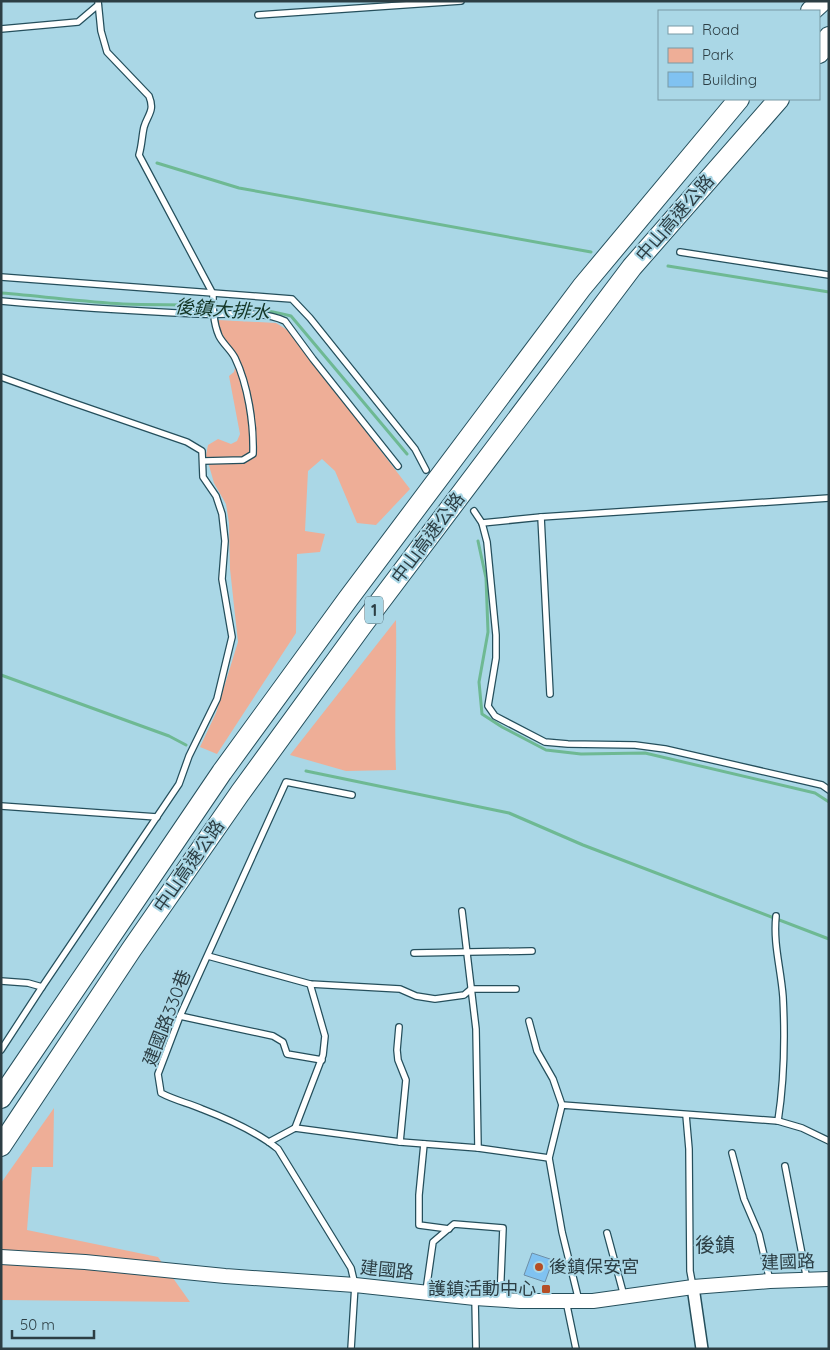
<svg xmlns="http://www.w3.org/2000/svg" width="830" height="1350" viewBox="0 0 830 1350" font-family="Quicksand,'Noto Sans TC',sans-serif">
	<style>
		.green { fill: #eeae97 }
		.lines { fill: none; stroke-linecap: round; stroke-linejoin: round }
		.stream { stroke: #6eb993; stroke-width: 3 }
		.building { fill: #80c2f1; stroke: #6e8fa7 }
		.service-casing { stroke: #254f5c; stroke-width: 8 }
		.minor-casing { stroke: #254f5c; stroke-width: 14 }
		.tertiary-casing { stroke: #254f5c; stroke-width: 16 }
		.motorway-casing { stroke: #254f5c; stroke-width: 22 }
		.service { stroke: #fff; stroke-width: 5.5 }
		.minor { stroke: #fff; stroke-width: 11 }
		.tertiary { stroke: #fff; stroke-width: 14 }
		.motorway { stroke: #fff; stroke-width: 20 }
		.poi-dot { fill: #b54e26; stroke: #aad7e6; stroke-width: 2 }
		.labels { text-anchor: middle; stroke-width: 4; stroke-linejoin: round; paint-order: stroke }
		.shield { fill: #aad7e6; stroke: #526c75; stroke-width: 1 }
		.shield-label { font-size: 16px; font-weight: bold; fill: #2c3e44 }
		.street-label { font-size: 18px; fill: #2c3e44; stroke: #aad7e6 }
		.poi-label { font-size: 18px; fill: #2c3e44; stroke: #aad7e6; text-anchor: start }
		.water-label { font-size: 19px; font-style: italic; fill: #133525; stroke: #aad7e6 }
		.quarter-label { font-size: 20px; fill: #2c3e44; stroke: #aad7e6 }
	</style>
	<rect width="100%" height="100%" fill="#aad7e6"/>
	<g class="green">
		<path d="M 218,320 L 276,323 L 289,331 L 410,489 L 376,525 L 357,523 L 335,471 L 322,459 L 308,471 L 305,531 L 325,534 L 320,552 L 297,554 L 296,633 L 217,754 L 200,747 L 216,713 L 238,642 L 230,569 L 229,523 L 226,504 L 214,483 L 206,455 L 208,445 L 218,439 L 231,444 L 237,441 L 240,434 L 229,376 L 234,372 L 236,363 L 216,327 Z"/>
		<path d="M 396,620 C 397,670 394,720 396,770 L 346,771 L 290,755 Z"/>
		<path d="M 54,1108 L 53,1167 L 32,1167 L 27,1230 L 158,1257 L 190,1302 L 1,1300 L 1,1183 Z"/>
	</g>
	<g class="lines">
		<g class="stream">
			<path d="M 157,163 L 239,188 L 591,252"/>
			<path d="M 668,266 L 829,292"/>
			<path d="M 1,293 C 42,296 83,302 123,304 C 179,306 237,302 291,316 L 407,454"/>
			<path d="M 478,541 L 486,578 L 488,632 L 479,682 L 482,714 L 502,727 L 546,750 L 581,754 L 645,753 L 815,793 L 829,802"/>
			<path d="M 1,675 L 169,736 L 186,745"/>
			<path d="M 306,771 L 509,813 L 583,845 L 829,939"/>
		</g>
	</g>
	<path class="building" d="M 532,1253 L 553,1260 L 545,1282 L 524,1275 Z"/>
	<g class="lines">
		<g class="service-casing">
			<g id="service">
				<path d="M 98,1 L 101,31 L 107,52 L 149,96 C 155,111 148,114 144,127 C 142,135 142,145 139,155 L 213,294 C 213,308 213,322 219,336 C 223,344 231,350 235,358 C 248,385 254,424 253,454 L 243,460 L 203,461"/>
				<path d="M 258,15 L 461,1"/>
				<path d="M 1,29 L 78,22 L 98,5"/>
				<path d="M 680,252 L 829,275"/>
				<path d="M 1,277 L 292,299 L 310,318 L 415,449 L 426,470"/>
				<path d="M 1,301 C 67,307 133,311 199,314 C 227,316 259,309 285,321 L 313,359 L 398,466"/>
				<path d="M 1,377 L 68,401 L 187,442 L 202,451 L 203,477 L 216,496 L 222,514 L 225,541 L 222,579 L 232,637 L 217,699 L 189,756 L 179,784 L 42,987 L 1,1050"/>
				<path d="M 474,511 L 482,523 L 487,542 L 496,635 L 496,658 L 488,706 L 495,716 L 545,742 L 568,744 L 635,745 L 665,749 L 822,785 L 829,790"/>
				<path d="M 541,517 L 550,694"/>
				<path d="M 482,523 L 541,517 L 829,498"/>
				<path d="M 1,806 L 157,817"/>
				<path d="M 462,911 L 476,1029 L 478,1148"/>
				<path d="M 776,916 C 773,944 781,969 783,997 C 785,1036 784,1082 778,1121"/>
				<path d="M 414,953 L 532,951"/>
				<path d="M 208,956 L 310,984 L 400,989 L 416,996 L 435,999 L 464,995 L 471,989 L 516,989"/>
				<path d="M 1,981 L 28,983 L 42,987"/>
				<path d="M 180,1016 L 273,1036 L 283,1042 L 287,1054 L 322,1060"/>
				<path d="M 529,1021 L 537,1051 L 553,1079 L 562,1105"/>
				<path d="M 399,1027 L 397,1050 L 398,1060 L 406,1080 L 400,1142"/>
				<path d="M 686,1115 L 689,1149 L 690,1271 L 693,1287"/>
				<path d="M 295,1128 L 323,1055 L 325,1036 L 310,984"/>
				<path d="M 269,1142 L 295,1128 L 400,1142 L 478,1148 L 549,1158"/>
				<path d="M 424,1144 L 419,1195 L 419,1225 L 449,1229"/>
				<path d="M 732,1153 L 744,1199 L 759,1234 L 770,1281"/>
				<path d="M 785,1166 L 807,1280"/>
				<path d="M 607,1233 L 624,1296"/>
				<path d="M 426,1291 L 433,1242 L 454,1224 L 503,1228 L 500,1300"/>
				<path d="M 475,1298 L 476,1349"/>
				<path d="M 566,1301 L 576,1349"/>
				<path d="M 579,1301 L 562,1232 L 549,1158 L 562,1105 L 778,1121 L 802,1128 L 829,1141"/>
				<path d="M 351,1349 L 355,1285 L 351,1268 L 278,1149 C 256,1131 228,1119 202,1109 C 188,1103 174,1100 161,1093 L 158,1074 L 180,1016 L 286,782 L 352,795"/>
			</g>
		</g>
		<g class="minor-casing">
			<path id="minor" d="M 693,1287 L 702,1349"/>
		</g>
		<g class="tertiary-casing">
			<path id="tertiary" d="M 1,1257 L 85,1262 L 225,1276 L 355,1285 L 475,1298 L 520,1301 L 593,1301 L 693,1287 L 770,1281 L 829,1279"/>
		</g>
		<g class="motorway-casing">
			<g id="motorway">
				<path d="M 811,11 L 822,1"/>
				<path d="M 819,53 L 829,37"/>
				<path d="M 1,1098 L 222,772 L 348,599 L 582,287 L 739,99"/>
				<path d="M 1,1146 L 131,950 L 240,793 L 363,624 L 632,267 L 779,99"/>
			</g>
		</g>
		<use href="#service" class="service"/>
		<use href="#minor" class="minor"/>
		<use href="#tertiary" class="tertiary"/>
		<use href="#motorway" class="motorway"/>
	</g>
	<g class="poi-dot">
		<circle cx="539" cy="1267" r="5"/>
		<rect x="541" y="1284" width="10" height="10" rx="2.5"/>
	</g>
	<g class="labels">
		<rect class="shield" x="365" y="596.5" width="18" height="27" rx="4"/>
		<g class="shield-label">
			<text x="374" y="616">1</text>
		</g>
		<g class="street-label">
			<text transform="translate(675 218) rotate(-49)" y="6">中山高速公路</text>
			<text transform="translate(428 538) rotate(-53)" y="6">中山高速公路</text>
			<text transform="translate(189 866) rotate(-55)" y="6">中山高速公路</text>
			<text transform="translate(167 1018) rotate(-69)" y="6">建國路330巷</text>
			<text transform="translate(788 1262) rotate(-2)" y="6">建國路</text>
			<text transform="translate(387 1270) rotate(6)" y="6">建國路</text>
		</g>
		<g class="poi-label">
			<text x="549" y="1273">後鎮保安宮</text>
			<text x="536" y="1295" text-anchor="end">護鎮活動中心</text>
		</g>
		<g class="water-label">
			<text transform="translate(222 309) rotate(4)" y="7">後鎮大排水</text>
		</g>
		<g class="quarter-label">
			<text x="715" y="1252">後鎮</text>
		</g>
	</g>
	<rect width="830" height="1350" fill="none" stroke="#2c3e44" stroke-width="5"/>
	<rect x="658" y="10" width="162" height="90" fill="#aad7e6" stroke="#789aa5"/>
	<rect x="668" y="26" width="25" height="8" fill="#ffffff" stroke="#789aa5"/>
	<text x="702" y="35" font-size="15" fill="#2c3e44">Road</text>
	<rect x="668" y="48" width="25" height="15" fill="#eeae97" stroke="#789aa5"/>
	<text x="702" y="60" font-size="15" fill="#2c3e44">Park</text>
	<rect x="668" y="72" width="25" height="15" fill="#80c2f1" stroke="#789aa5"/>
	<text x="702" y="85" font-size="15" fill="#2c3e44">Building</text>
	<path d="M12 1330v8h82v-8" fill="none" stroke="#2c3e44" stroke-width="2.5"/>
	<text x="20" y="1330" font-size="15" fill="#2c3e44" stroke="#aad7e6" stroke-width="4" paint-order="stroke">50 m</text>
</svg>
